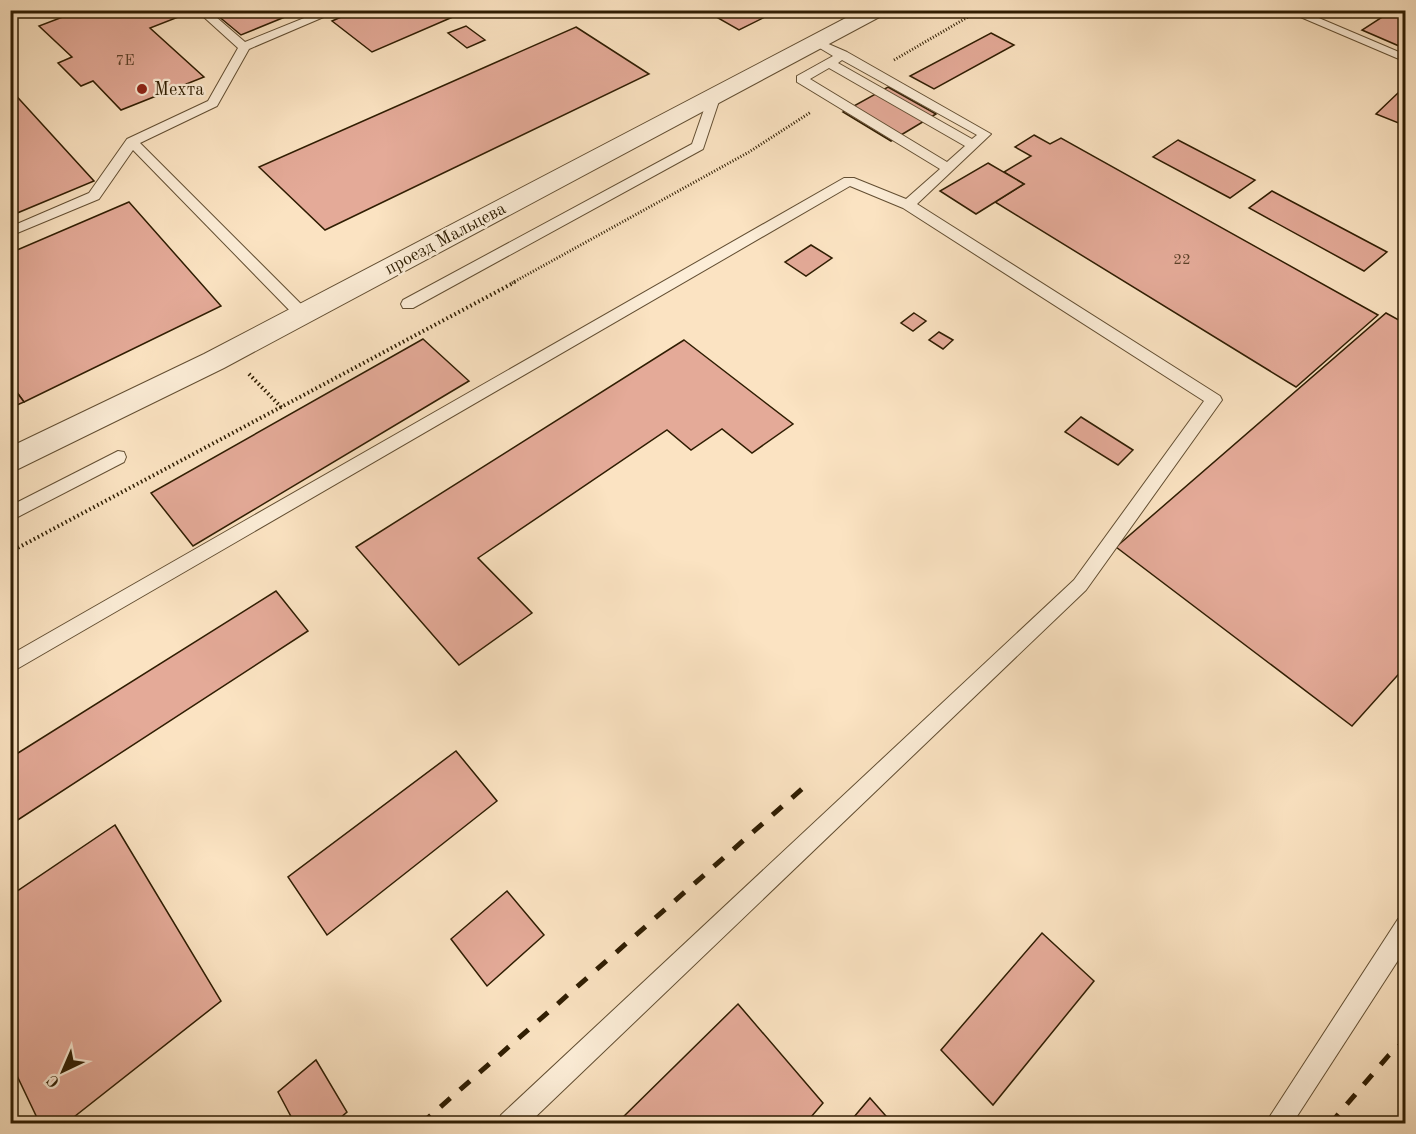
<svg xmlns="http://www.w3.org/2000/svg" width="1416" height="1134" viewBox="0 0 1416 1134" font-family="'Old Standard TT',serif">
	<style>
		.building { fill: #e4aa98; stroke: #2f1d02; stroke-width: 1.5 }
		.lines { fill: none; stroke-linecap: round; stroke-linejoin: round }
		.service-casing { stroke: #624e32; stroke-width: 2 }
		.minor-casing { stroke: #624e32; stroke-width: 2 }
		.path-far1 { stroke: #2f1d02; stroke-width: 3; stroke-dasharray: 1 2; stroke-linecap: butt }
		.path { stroke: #2f1d02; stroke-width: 4; stroke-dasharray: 1.5 3; stroke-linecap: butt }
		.service { fill: #fcedd7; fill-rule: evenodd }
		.minor { fill: #fcedd7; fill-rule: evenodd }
		.rail { stroke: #2f1d02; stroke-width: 5; stroke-dasharray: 13 13; stroke-linecap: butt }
		.poi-dot { fill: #8f2418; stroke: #fcedd7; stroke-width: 2 }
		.labels { text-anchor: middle; stroke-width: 4.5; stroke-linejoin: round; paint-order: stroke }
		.far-number-label { font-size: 15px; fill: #5c4028 }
		.far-poi-label { font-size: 18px; fill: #2f1d02; stroke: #fcedd7; text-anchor: start }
		.far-street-label { font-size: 18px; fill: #2f1d02; stroke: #fcedd7 }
	</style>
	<rect width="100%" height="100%" fill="#fbe3c2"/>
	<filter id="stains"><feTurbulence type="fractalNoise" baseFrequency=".00333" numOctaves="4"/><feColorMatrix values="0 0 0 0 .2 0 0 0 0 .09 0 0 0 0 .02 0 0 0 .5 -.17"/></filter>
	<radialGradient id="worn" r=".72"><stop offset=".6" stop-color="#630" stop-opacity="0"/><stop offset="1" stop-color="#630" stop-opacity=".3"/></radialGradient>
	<g class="building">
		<path d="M 81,10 L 182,10 L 186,14 L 150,28 L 204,77 L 121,110 L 93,81 L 81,86 L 58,63 L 72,57 L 39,26 Z"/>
		<path d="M 211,10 L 302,10 L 241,35 Z"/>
		<path d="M 357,10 L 447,10 L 455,16 L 372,52 L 332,21 Z"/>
		<path d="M 704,10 L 779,10 L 739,30 Z"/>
		<path d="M 1393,10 L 1406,10 L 1406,49 L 1362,30 Z"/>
		<path d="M 466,26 L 485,40 L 467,48 L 448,33 Z"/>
		<path d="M 576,27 L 649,74 L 325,230 L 259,167 Z"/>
		<path d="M 991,33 L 1014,45 L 934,89 L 910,76 Z"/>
		<path d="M 888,87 L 936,114 L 891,141 L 843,112 Z"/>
		<path d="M 10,89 L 94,181 L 10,216 Z"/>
		<path d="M 1400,91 L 1406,93 L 1406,126 L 1376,114 Z"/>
		<path d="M 1034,135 L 1050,144 L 1061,138 L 1378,315 L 1296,387 L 995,202 L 1024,184 L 1004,172 L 1031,156 L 1015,147 Z"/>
		<path d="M 1178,140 L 1255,180 L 1230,198 L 1153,157 Z"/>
		<path d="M 988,163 L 1024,184 L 976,214 L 940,191 Z"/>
		<path d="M 1272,191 L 1387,252 L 1364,271 L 1249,208 Z"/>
		<path d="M 129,202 L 221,306 L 24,402 L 10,383 L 10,253 Z"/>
		<path d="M 811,245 L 832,258 L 806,276 L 785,262 Z"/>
		<path d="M 914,313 L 926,321 L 913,331 L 901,323 Z"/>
		<path d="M 1386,313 L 1404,323 L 1406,322 L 1406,666 L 1352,726 L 1116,547 Z"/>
		<path d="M 939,332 L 953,340 L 943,349 L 929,340 Z"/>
		<path d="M 423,339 L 469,381 L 193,546 L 151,493 Z"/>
		<path d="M 684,340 L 793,424 L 752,453 L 722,429 L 691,450 L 667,430 L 478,558 L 532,613 L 459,665 L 356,547 Z"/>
		<path d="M 10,383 L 24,402 L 10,408 Z"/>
		<path d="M 1081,417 L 1133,450 L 1118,465 L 1065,432 Z"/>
		<path d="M 276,591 L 308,631 L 10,825 L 10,758 Z"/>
		<path d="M 456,751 L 497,801 L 327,935 L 288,877 Z"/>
		<path d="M 115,825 L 221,1001 L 65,1124 L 40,1124 L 10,1061 L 10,896 Z"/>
		<path d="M 507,891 L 544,935 L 487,986 L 451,939 Z"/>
		<path d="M 1042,933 L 1094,981 L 993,1105 L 941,1050 Z"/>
		<path d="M 738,1004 L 823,1103 L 805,1124 L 616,1124 Z"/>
		<path d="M 316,1060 L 347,1112 L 333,1124 L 295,1124 L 278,1092 Z"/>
		<path d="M 870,1098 L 893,1124 L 848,1124 Z"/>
	</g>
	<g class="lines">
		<g class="service-casing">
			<g id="service">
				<path d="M 196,10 L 208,10 L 245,42 L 324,10 L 340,10 L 249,49 L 217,106 L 140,143 L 307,310 L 309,314 L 307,318 L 297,318 L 133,150 L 99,199 L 10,236 L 10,227 L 89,193 L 127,139 L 208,101 L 238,48 Z"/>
				<path d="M 1284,10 L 1300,10 L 1406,55 L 1406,62 Z"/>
				<path d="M 817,39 L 847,52 L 991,134 L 917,204 L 1220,396 L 1222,400 L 1086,590 L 528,1124 L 498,1124 L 501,1115 L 1074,580 L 1204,401 L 903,208 L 850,186 L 10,673 L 10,655 L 844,178 L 854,178 L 906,199 L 940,169 L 797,82 L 797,76 L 833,56 L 813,44 L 813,40 ZM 842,60 L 977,135 L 972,139 L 838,63 ZM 829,68 L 965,146 L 947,162 L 810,79 Z"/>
				<path d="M 715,91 L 721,95 L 703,149 L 413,308 L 403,308 L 401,304 L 403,300 L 692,144 L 709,95 Z"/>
				<path d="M 118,451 L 124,452 L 126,457 L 124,462 L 10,521 L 10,506 Z"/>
				<path d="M 1406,916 L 1406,948 L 1292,1124 L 1265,1124 L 1398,919 Z"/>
			</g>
		</g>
		<g class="minor-casing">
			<path id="minor" d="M 861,10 L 888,10 L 885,14 L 224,368 L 10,473 L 10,447 L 204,354 Z"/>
		</g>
		<g class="path-far1">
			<path d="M 894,60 L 980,10"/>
			<path d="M 512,283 L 749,152 L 811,112"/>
		</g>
		<g class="path">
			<path d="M 249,374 L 282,408"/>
			<path d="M 10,552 L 515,282"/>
		</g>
		<use href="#service" class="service"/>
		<use href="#minor" class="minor"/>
		<g class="rail">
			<path d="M 421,1124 L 811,781"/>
			<path d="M 1330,1124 L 1389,1055 L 1406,1040"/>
		</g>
	</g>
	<circle class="poi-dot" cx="142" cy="89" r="6"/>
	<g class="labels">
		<g class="far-number-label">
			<text x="125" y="65">7Е</text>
			<text x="1182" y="264">22</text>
		</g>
		<g class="far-poi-label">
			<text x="154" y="95">Мехта</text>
		</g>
		<g class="far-street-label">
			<text transform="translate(445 238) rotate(-28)" y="6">проезд Мальцева</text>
		</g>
	</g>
	<rect width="1416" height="1134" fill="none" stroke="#fbe3c2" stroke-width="36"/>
	<rect x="12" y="12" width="1392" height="1110" fill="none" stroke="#2f1d02" stroke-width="3"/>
	<rect x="18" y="18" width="1380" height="1098" fill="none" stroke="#2f1d02" stroke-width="1.5"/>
	<g transform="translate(63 1071) rotate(224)" stroke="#fcedd7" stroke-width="4.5" paint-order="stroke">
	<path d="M0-4.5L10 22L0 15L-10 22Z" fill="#2f1d02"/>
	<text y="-9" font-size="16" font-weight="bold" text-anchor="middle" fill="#2f1d02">С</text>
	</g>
	<rect width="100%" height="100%" filter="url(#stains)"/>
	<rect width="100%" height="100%" fill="url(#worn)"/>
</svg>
